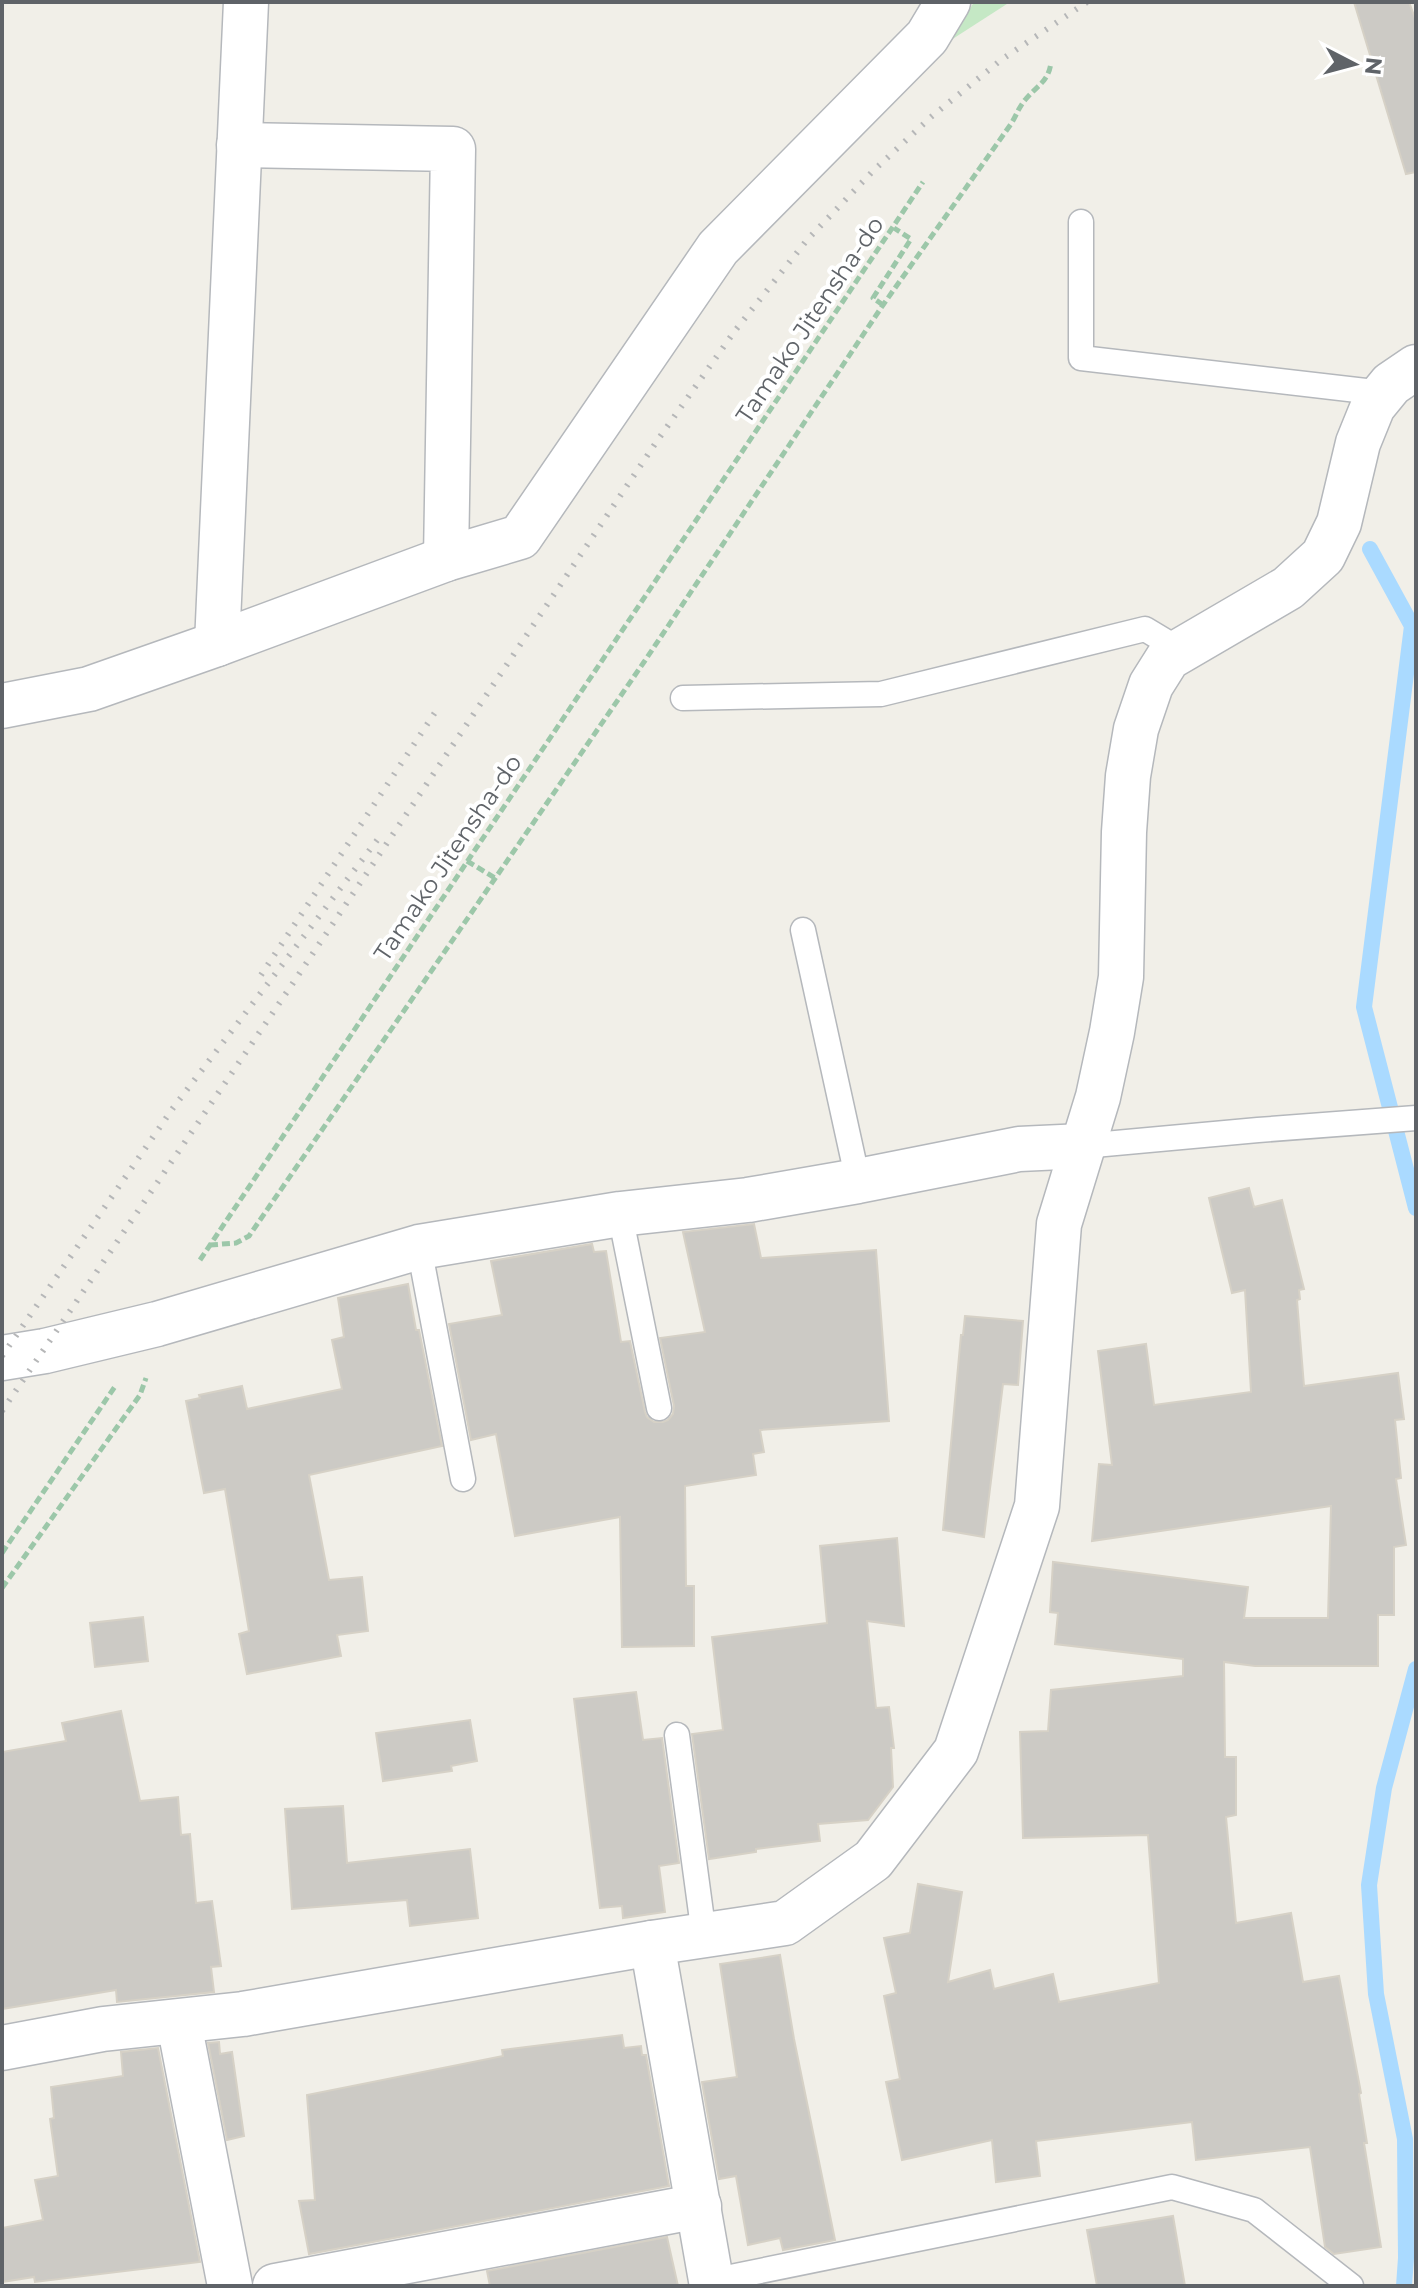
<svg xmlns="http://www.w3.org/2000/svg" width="1418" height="2288" viewBox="0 0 1418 2288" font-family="Montserrat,sans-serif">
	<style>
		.green { fill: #c5e8c5 }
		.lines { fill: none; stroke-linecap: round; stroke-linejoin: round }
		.stream { stroke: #aadaff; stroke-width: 16 }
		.building { fill: #cccac5; stroke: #d6d1c6; stroke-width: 2 }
		.service-casing { stroke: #b5b8bc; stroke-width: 27 }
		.minor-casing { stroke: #b5b8bc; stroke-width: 47 }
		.path { stroke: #9cc7a9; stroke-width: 5; stroke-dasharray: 8 4; stroke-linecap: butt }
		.service { stroke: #fff; stroke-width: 24 }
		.minor { stroke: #fff; stroke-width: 44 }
		.rail { stroke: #b6b7b8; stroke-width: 6; stroke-dasharray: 2 10; stroke-linecap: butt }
		.labels { text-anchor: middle; stroke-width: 8; stroke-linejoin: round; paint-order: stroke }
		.street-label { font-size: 24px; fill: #5f6368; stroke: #fff }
	</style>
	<rect width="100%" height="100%" fill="#f1efe8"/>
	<path class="green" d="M 974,2 L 1010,2 L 951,40 Z"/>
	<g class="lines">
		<g class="stream">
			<path d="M 1370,549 L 1412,626 L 1364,1007 L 1416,1208"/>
			<path d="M 1404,2286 L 1406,2258 L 1405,2139 L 1376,1994 L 1369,1885 L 1384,1788 L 1416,1669"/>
		</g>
	</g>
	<g class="building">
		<path d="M 1354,2 L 1409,2 L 1416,21 L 1416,172 L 1406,174 Z"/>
		<path d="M 1249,1188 L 1254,1207 L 1282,1200 L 1304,1289 L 1299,1290 L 1300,1299 L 1297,1300 L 1304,1386 L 1398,1373 L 1404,1419 L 1395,1420 L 1401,1478 L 1396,1479 L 1406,1545 L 1394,1547 L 1394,1615 L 1378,1615 L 1378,1666 L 1255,1666 L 1224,1662 L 1225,1757 L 1236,1757 L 1236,1815 L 1226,1817 L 1236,1923 L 1291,1913 L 1303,1982 L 1339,1976 L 1361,2093 L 1359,2094 L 1367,2143 L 1364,2143 L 1381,2247 L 1334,2254 L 1325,2247 L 1310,2147 L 1196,2160 L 1192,2122 L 1036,2141 L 1040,2176 L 996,2182 L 992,2140 L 902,2160 L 886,2082 L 900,2079 L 884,1996 L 896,1993 L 884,1938 L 910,1933 L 918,1884 L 962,1892 L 948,1982 L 990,1970 L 994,1989 L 1053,1974 L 1059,2002 L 1159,1983 L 1148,1835 L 1023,1838 L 1020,1732 L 1048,1731 L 1051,1690 L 1183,1676 L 1183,1659 L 1055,1644 L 1058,1613 L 1050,1612 L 1053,1562 L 1248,1587 L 1244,1618 L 1328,1618 L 1331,1506 L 1092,1541 L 1099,1464 L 1112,1465 L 1098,1351 L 1146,1344 L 1154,1405 L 1251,1392 L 1245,1290 L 1232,1293 L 1209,1198 Z"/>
		<path d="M 754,1224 L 761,1258 L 876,1250 L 889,1421 L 760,1430 L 764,1452 L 753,1454 L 756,1475 L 685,1486 L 686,1586 L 694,1586 L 694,1646 L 622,1647 L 620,1517 L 515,1536 L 496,1434 L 471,1440 L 449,1324 L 502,1315 L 491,1261 L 592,1244 L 594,1252 L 606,1251 L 621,1342 L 630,1341 L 645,1412 L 647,1417 L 654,1422 L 663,1422 L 668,1420 L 673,1414 L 674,1406 L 660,1338 L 705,1332 L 683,1232 Z"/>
		<path d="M 408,1284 L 416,1330 L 419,1330 L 442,1446 L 309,1475 L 329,1580 L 362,1577 L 368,1631 L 337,1635 L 341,1656 L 247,1674 L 239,1634 L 249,1631 L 225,1489 L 204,1493 L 186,1401 L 200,1398 L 199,1395 L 242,1386 L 247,1409 L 342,1389 L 332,1340 L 344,1337 L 338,1298 Z"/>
		<path d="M 965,1316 L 1023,1321 L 1018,1385 L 1003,1384 L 984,1537 L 943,1530 L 961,1335 L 963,1335 Z"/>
		<path d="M 897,1538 L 904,1626 L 867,1621 L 876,1708 L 889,1707 L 894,1748 L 891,1748 L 893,1787 L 868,1820 L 818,1824 L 820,1841 L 756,1849 L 756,1852 L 709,1859 L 692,1734 L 723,1730 L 712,1637 L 827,1623 L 820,1546 Z"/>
		<path d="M 143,1617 L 148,1661 L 95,1667 L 90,1623 Z"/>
		<path d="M 636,1692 L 643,1740 L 662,1738 L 679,1863 L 659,1866 L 665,1912 L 623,1918 L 622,1906 L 600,1908 L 574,1699 Z"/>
		<path d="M 121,1711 L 140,1801 L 178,1797 L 181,1835 L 190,1834 L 196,1903 L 212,1901 L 221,1966 L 211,1967 L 214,1992 L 117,2002 L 116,1990 L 2,2009 L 2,1752 L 66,1741 L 62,1723 Z"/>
		<path d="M 470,1720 L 477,1761 L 451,1766 L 452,1771 L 383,1781 L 376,1733 Z"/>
		<path d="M 343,1806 L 347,1863 L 470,1849 L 478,1918 L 410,1926 L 407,1900 L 292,1909 L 285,1809 Z"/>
		<path d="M 780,1955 L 794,2039 L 835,2240 L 783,2250 L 780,2238 L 748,2245 L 736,2176 L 719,2179 L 702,2082 L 737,2077 L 720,1964 Z"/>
		<path d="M 622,2035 L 624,2048 L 641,2046 L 642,2055 L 646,2055 L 669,2186 L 309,2254 L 299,2201 L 315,2200 L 307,2095 L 503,2056 L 502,2050 Z"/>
		<path d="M 219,2042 L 220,2054 L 232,2052 L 244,2136 L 227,2140 L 208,2043 Z"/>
		<path d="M 158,2048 L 200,2262 L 35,2282 L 34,2277 L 2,2282 L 2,2228 L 43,2220 L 35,2180 L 58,2176 L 50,2119 L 54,2118 L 51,2087 L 123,2076 L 121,2052 Z"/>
		<path d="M 1173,2216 L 1185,2286 L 1097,2286 L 1087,2230 Z"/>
		<path d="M 667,2237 L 678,2286 L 490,2286 L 487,2271 Z"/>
	</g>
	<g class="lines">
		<g class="service-casing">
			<g id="service">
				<path d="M 1081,222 L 1081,358 L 1383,393"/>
				<path d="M 683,698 L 881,694 L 1145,629 L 1180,650"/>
				<path d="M 803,930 L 858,1181"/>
				<path d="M 1083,1146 L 1258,1130 L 1416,1118"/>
				<path d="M 620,1214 L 659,1408"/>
				<path d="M 419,1247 L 463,1479"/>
				<path d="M 677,1735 L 704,1935"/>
				<path d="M 711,2281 L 1172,2187 L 1254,2210 L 1351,2286"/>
			</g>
		</g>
		<g class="minor-casing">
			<g id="minor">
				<path d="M 239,145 L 453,149 L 446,559"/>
				<path d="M 217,644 L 246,2"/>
				<path d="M 2,706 L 89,689 L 217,644 L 446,559 L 520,537 L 718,248 L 927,37 L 948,2"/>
				<path d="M 2,1358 L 45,1351 L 157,1324 L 419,1247 L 620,1214 L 748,1200 L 858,1181 L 1019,1149 L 1083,1146"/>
				<path d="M 652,1943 L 712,2286"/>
				<path d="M 179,2023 L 230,2286"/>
				<path d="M 2,2048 L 103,2029 L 243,2014 L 652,1943 L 785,1923 L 873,1860 L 956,1751 L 1037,1506 L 1059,1224 L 1098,1097 L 1112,1032 L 1121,977 L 1124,832 L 1128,776 L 1136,729 L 1151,685 L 1168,658 L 1288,588 L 1323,556 L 1339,523 L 1358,443 L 1373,406 L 1391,384 L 1416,367"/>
				<path d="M 275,2286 L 699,2206"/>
			</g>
		</g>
		<g class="path">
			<path d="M 883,305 L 873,298 L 911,239 L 894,228"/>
			<path d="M 467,861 L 495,878"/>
			<path d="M 210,1245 L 236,1243 L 249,1236 L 644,662 L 883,305 L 1011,124 C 1016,116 1019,107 1025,100 C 1036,86 1049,82 1051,62"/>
			<path d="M 200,1260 L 923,182"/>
			<path d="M 2,1553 L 116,1385"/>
			<path d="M 2,1588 L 140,1395 L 146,1378"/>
		</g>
		<use href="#service" class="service"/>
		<use href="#minor" class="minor"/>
		<g class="rail">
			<path d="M 261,975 L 436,711"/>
			<path d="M 2,1356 L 173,1108 L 378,839"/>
			<path d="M 2,1411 L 293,983 L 657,441 L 734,332 L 807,240 L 872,172 L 931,117 L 1001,60 L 1087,2"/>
		</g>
	</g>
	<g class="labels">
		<g class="street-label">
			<text transform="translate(810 320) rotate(-56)" y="8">Tamako Jitensha-do</text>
			<text transform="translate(448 858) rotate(-56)" y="8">Tamako Jitensha-do</text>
		</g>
	</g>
	<rect width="1418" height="2288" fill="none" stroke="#5f6368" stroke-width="8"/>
	<g transform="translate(1354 64) rotate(96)" stroke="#ffffff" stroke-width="6" paint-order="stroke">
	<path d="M0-6L14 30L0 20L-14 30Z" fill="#5f6368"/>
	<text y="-12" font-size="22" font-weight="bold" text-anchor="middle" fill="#5f6368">N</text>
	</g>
</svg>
